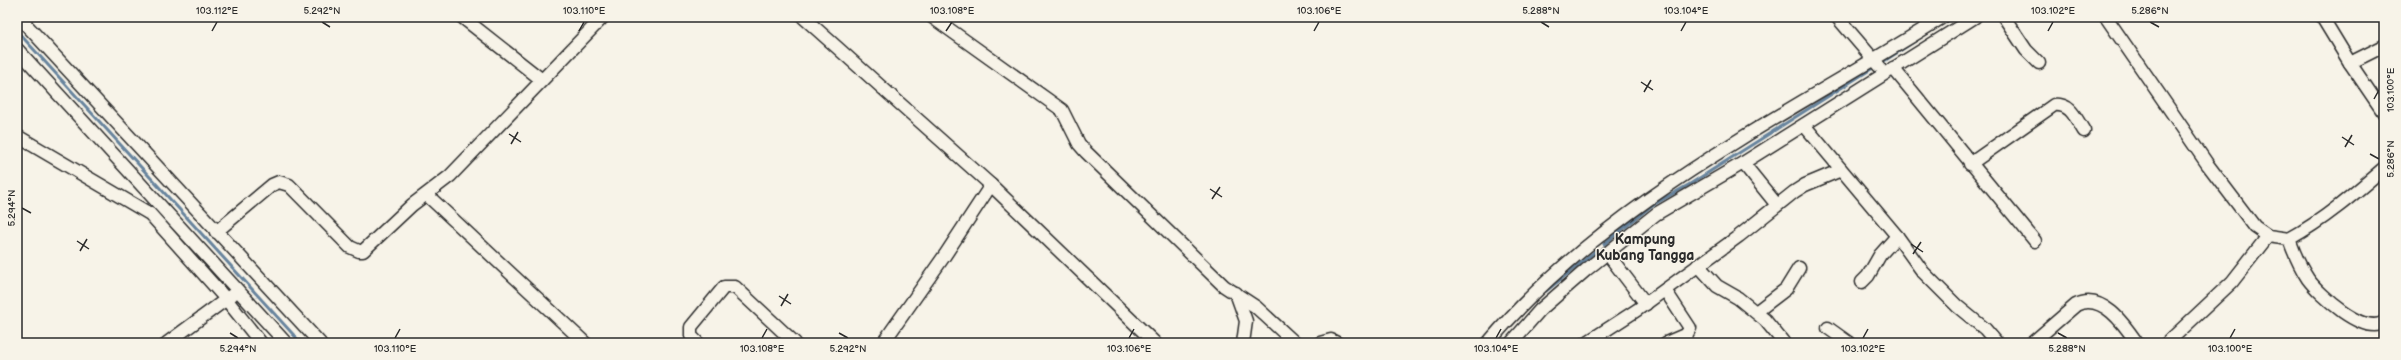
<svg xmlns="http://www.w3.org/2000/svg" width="2401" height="360" viewBox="0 0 2401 360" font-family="'Balsamiq Sans',sans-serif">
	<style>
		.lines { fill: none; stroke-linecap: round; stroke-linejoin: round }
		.stream { stroke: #66839d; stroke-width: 3 }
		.minor-casing { stroke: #2b2b2b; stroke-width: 15 }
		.minor { stroke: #f7f3e8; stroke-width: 12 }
		.ticks { fill: none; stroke: #2b2b2b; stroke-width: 1.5 }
		.labels { text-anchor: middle; stroke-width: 3; stroke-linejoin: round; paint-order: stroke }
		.neighbourhood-label { font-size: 14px; font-weight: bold; fill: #2b2b2b; stroke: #f7f3e8 }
		.neatline { fill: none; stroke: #2b2b2b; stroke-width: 1.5 }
		.ticks-label { font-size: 10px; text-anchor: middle; fill: #2b2b2b }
	</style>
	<rect width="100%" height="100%" fill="#f7f3e8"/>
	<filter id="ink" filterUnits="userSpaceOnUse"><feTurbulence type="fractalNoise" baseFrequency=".025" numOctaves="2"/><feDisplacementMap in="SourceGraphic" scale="8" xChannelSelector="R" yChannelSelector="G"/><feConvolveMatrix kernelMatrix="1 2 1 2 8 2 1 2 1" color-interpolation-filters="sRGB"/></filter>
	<g filter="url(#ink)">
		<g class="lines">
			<g class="stream">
				<path d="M 1944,23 L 1954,17"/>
				<path d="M 17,31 L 301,343"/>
				<path d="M 1881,63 L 1937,27"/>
				<path d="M 1604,244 L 1651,206 L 1690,184 L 1876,66"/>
				<path d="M 1546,291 L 1597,250"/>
			</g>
			<g class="minor-casing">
				<g id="minor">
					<path d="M 19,17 L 320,343"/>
					<path d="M 462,17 L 542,80"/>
					<path d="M 803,17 L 991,185 L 1155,343"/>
					<path d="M 932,17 L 1062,110 L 1079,144 L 1086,152 L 1224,286 L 1256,307 L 1295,343"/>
					<path d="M 1837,17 L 1879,66"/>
					<path d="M 2004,17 L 2026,50 L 2039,63"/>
					<path d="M 2106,17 L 2208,165 L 2255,227 L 2268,236 L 2289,239 C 2294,253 2300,267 2308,279 C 2320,295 2364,336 2384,322"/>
					<path d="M 2322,17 L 2350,63 L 2384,113"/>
					<path d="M 17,49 L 286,343"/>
					<path d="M 2350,63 L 2384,46"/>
					<path d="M 1893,68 L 2035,241"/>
					<path d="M 1804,125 L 1897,236 L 1923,272 L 1957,306 L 1985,329 L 1997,343"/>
					<path d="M 17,136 L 150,214 L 226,299 L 261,343"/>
					<path d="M 1743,163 L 1777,205"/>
					<path d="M 1970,164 L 2054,105 C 2071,103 2076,119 2084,131"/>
					<path d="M 427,195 L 585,343"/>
					<path d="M 216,232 L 272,185 L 279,182 L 289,185 L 350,247 L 359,251 L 363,251 L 412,205 L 450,176 L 603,17"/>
					<path d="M 2289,239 C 2324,220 2354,194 2384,168"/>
					<path d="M 1607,253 L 1646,304"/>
					<path d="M 1698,265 L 1717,286 L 1738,298 L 1765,320 L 1784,343"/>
					<path d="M 1862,282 L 1868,276 L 1880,255 L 1897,236"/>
					<path d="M 1665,290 L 1690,328 L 1687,334 L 1666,343"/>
					<path d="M 1236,293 L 1246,321 L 1243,343"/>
					<path d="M 1756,312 L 1786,289 L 1799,268"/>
					<path d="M 1828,328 L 1849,343"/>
					<path d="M 167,343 L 232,295"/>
					<path d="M 698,343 L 691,336 L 691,327 L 724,287 L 735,287 L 795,343"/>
					<path d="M 883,343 L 945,255 L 991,185"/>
					<path d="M 1320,343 L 1331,340 L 1337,343"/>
					<path d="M 1488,343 C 1609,199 1786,116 1943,17"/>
					<path d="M 1511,343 L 1540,310 L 1586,270 L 1656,214 L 1743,163 L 1975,17"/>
					<path d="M 1586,343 L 1637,310 L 1739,236 L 1794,192 L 1805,185 L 1841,170"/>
					<path d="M 2032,343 L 2076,305 C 2102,292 2124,324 2137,343"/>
					<path d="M 2167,343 L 2232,282 L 2268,236"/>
				</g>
			</g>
			<use href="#minor" class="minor"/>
		</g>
	</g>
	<path class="ticks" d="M 322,22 L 330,27M 1541,22 L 1549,27M 2150,22 L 2159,27M 212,31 L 217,22M 579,31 L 584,22M 946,31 L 952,22M 1314,31 L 1319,22M 1681,31 L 1686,22M 2048,31 L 2053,22M 1641,82 L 1653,90M 1644,92 L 1651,80M 2374,99 L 2379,90M 509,134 L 521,142M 2342,137 L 2354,145M 511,144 L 518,132M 2345,147 L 2352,135M 2370,154 L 2379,159M 1210,189 L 1222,197M 1212,199 L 1220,187M 22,208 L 31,213M 77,241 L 89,249M 1911,244 L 1923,252M 80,251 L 87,239M 1913,254 L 1921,242M 779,296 L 791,304M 781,306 L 788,294M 230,333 L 238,338M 839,333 L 848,338M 2058,333 L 2067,338M 395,338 L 400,329M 762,338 L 767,329M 1129,338 L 1134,329M 1496,338 L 1501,329M 1863,338 L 1868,329M 2230,338 L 2235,329"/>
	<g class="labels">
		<g class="neighbourhood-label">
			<text x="1645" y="244">Kampung<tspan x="1645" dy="16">Kubang Tangga</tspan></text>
		</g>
	</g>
	<rect width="2401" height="360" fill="none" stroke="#f7f3e8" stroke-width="44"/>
	<rect x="22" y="22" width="2357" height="316" class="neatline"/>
	<g class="ticks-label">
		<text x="217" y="14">103.112°E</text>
		<text x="322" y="14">5.292°N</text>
		<text x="584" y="14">103.110°E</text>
		<text x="952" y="14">103.108°E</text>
		<text x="1319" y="14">103.106°E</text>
		<text x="1541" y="14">5.288°N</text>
		<text x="1686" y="14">103.104°E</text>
		<text x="2053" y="14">103.102°E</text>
		<text x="2150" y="14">5.286°N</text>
		<text transform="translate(2390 90) rotate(-90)" y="4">103.100°E</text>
		<text transform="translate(2390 159) rotate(-90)" y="4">5.286°N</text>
		<text transform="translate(11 208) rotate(-90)" y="4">5.294°N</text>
		<text x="238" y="352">5.294°N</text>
		<text x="395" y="352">103.110°E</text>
		<text x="762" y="352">103.108°E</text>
		<text x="848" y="352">5.292°N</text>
		<text x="1129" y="352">103.106°E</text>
		<text x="1496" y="352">103.104°E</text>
		<text x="1863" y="352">103.102°E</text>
		<text x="2067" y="352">5.288°N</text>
		<text x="2230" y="352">103.100°E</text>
	</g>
</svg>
